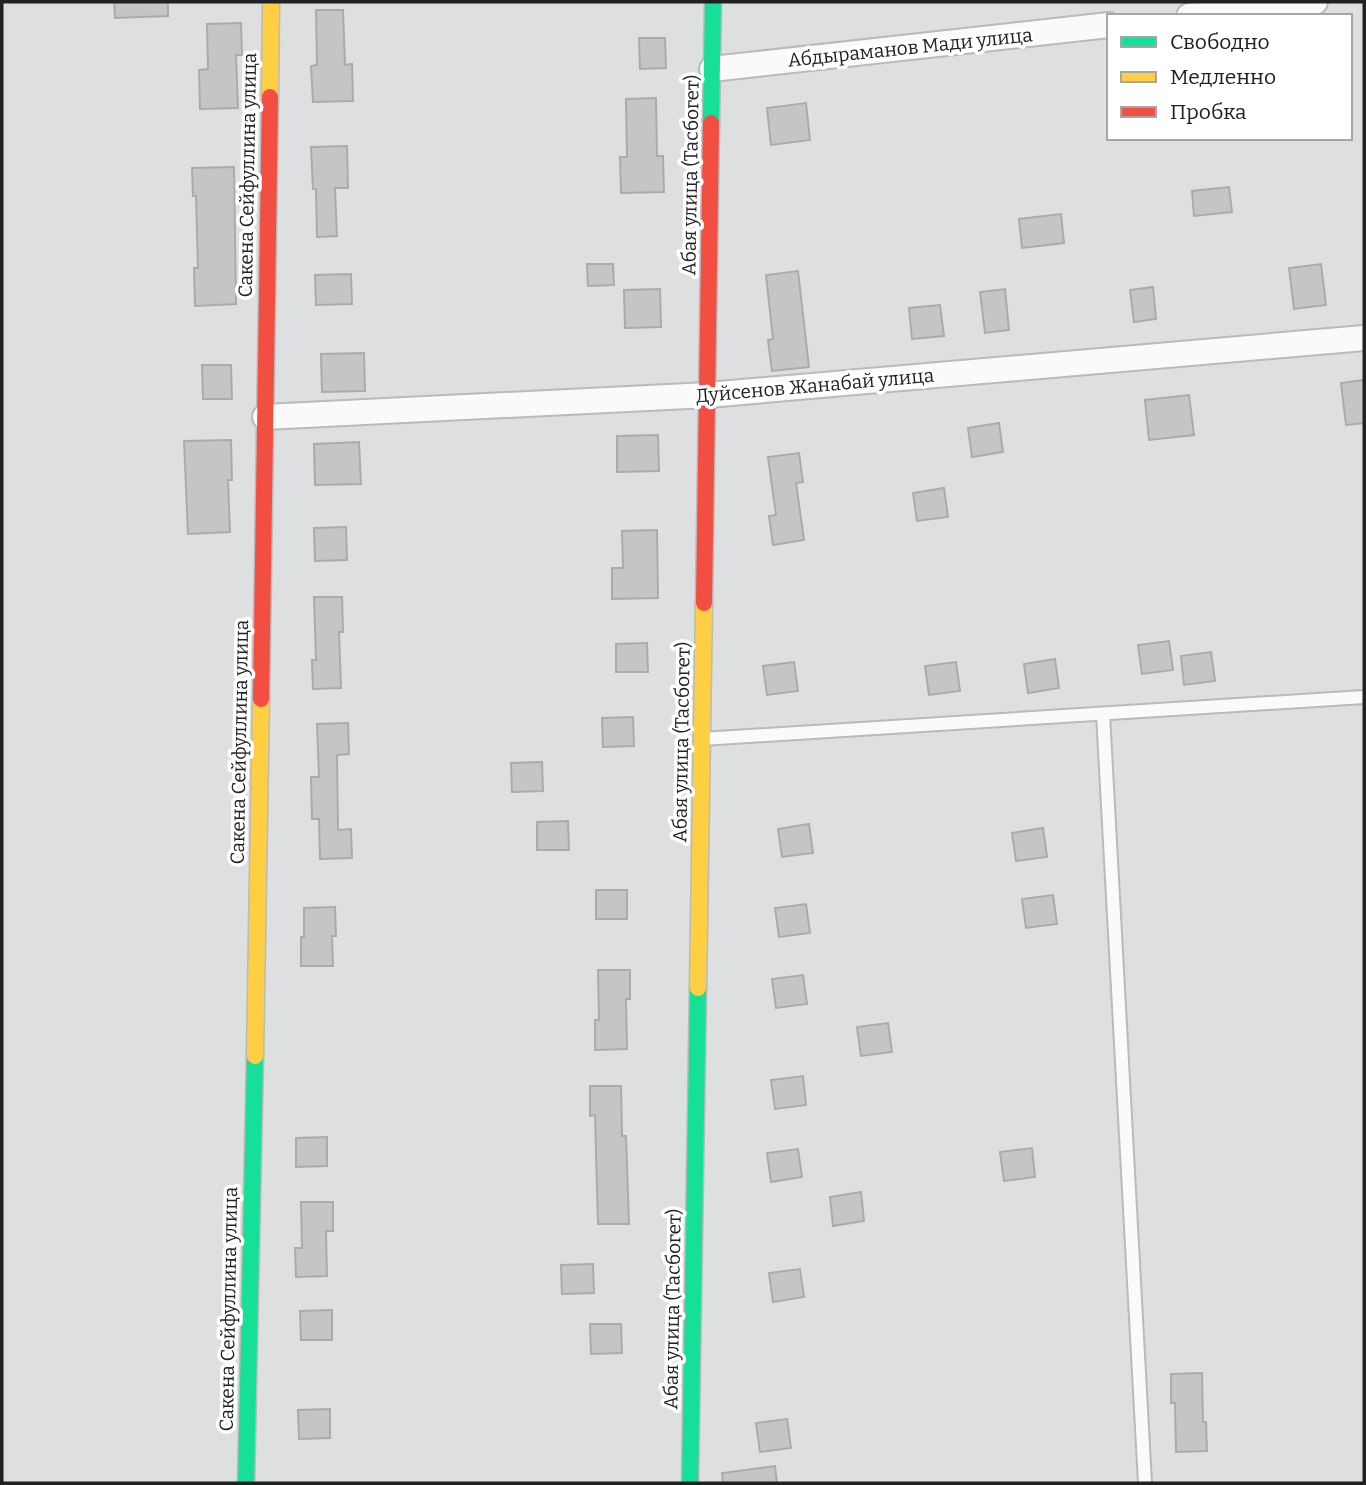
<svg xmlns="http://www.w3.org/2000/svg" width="1366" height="1485" viewBox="0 0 1366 1485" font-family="Bitter,serif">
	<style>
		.building { fill: #c4c6c6; stroke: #aaabac; stroke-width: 2 }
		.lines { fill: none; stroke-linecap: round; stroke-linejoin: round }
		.lane-casing { stroke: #b9babb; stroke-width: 16 }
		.street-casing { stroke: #b9babb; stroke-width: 28 }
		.fast-casing { stroke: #b9babb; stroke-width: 19 }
		.slow-casing { stroke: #b9babb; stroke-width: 19 }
		.jam-casing { stroke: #b9babb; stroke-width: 19 }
		.lane { stroke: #fafafa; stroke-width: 12 }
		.street { stroke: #fafafa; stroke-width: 24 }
		.fast { stroke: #16e098; stroke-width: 16 }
		.slow { stroke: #ffcf43; stroke-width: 16 }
		.jam { stroke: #f24e42; stroke-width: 16 }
		.labels { text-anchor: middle; stroke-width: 7; stroke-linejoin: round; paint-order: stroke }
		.street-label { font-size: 19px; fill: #202122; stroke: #fff }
	</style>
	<rect width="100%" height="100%" fill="#dedfe1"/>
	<g class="building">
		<path d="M 114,2 L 168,2 L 168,16 L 115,18 Z"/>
		<path d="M 316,10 L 343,10 L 345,65 L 352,64 L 353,101 L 313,102 L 311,66 L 317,65 Z"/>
		<path d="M 241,23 L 242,55 L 236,55 L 238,108 L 200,109 L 199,70 L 208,69 L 207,24 Z"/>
		<path d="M 639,38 L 665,38 L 666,68 L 640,69 Z"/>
		<path d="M 656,98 L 657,156 L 663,156 L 664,192 L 621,193 L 620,157 L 627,157 L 626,99 Z"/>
		<path d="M 806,103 L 810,140 L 771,145 L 767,108 Z"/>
		<path d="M 347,146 L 348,188 L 335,188 L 337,236 L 317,237 L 316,189 L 313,189 L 311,147 Z"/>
		<path d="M 234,167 L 236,304 L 195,306 L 194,268 L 198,268 L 196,196 L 193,196 L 192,168 Z"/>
		<path d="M 1229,187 L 1232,212 L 1194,216 L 1192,191 Z"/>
		<path d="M 1061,214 L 1064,243 L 1022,248 L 1019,219 Z"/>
		<path d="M 587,264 L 613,264 L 614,285 L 588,286 Z"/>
		<path d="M 1321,264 L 1326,305 L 1294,309 L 1289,268 Z"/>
		<path d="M 798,271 L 809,367 L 772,371 L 768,340 L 773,339 L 766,275 Z"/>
		<path d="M 351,274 L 352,304 L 316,305 L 315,275 Z"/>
		<path d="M 1153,287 L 1156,319 L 1134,322 L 1130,290 Z"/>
		<path d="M 660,289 L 661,327 L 625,328 L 624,290 Z"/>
		<path d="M 1005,289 L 1009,330 L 985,333 L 980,292 Z"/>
		<path d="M 940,305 L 944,336 L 912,339 L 909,308 Z"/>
		<path d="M 364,353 L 365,391 L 322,392 L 321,354 Z"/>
		<path d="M 202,365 L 231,365 L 232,399 L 203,399 Z"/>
		<path d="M 1364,380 L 1364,423 L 1346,425 L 1341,383 Z"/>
		<path d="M 1189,395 L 1194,435 L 1149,440 L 1145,400 Z"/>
		<path d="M 999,423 L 1003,452 L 972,457 L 968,428 Z"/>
		<path d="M 658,435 L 659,471 L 617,472 L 617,436 Z"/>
		<path d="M 231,440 L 232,480 L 228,480 L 230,532 L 188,534 L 184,441 Z"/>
		<path d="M 359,442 L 361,484 L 315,485 L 314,444 Z"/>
		<path d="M 799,453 L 803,482 L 796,483 L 804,540 L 773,545 L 769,516 L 776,515 L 768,457 Z"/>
		<path d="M 944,488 L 948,517 L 917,521 L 913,493 Z"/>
		<path d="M 346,527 L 347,560 L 315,561 L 314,528 Z"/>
		<path d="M 657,530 L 658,598 L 612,599 L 612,568 L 623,568 L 622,531 Z"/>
		<path d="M 314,597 L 342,597 L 343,632 L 339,632 L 341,688 L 313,689 L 312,660 L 316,660 Z"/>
		<path d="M 1169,641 L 1173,670 L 1142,674 L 1138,645 Z"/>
		<path d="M 647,643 L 648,672 L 616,672 L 616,644 Z"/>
		<path d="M 1211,652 L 1215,681 L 1184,685 L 1181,656 Z"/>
		<path d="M 1055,659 L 1059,688 L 1028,693 L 1024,664 Z"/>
		<path d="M 794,662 L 798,691 L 767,695 L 763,666 Z"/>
		<path d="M 956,662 L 960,691 L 929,695 L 925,666 Z"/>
		<path d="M 633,717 L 634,746 L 603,747 L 602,718 Z"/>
		<path d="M 348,723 L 349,754 L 337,755 L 338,830 L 351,829 L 352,858 L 320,859 L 319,819 L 312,819 L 311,777 L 319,777 L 317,724 Z"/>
		<path d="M 542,762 L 543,791 L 512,792 L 511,763 Z"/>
		<path d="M 568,821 L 569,850 L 537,850 L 537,822 Z"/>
		<path d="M 809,824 L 813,853 L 782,857 L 778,829 Z"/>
		<path d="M 1043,828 L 1047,857 L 1016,861 L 1012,833 Z"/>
		<rect x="596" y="890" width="31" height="29"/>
		<path d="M 1053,895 L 1057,924 L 1026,928 L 1022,899 Z"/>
		<path d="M 806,904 L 810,933 L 779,937 L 775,908 Z"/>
		<path d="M 335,907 L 336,936 L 332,936 L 333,966 L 301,966 L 301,937 L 304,937 L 304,908 Z"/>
		<path d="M 598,970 L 630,970 L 630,999 L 626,999 L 627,1049 L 595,1050 L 595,1020 L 599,1020 Z"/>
		<path d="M 803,975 L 807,1004 L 776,1008 L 772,979 Z"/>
		<path d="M 888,1023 L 892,1052 L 861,1056 L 857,1027 Z"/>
		<path d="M 803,1076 L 806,1105 L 775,1109 L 771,1080 Z"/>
		<path d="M 590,1086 L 621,1086 L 622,1136 L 626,1136 L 629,1224 L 598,1224 L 595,1115 L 590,1116 Z"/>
		<path d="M 327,1137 L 327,1166 L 296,1167 L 296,1138 Z"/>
		<path d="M 1032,1148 L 1035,1177 L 1004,1181 L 1000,1152 Z"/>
		<path d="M 798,1149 L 802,1177 L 771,1182 L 767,1153 Z"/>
		<path d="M 861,1192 L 864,1221 L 833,1226 L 830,1197 Z"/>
		<path d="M 301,1202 L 333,1202 L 333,1231 L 326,1231 L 327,1276 L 296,1277 L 295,1248 L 302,1248 Z"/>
		<path d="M 593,1264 L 594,1293 L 562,1294 L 561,1265 Z"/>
		<path d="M 800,1269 L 804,1297 L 773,1302 L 769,1273 Z"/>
		<path d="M 332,1310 L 332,1340 L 301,1340 L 300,1311 Z"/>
		<path d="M 590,1324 L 621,1324 L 622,1353 L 591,1354 Z"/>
		<path d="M 1202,1373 L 1203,1422 L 1206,1422 L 1207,1451 L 1176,1452 L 1175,1403 L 1171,1403 L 1171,1374 Z"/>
		<path d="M 330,1409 L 330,1438 L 299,1439 L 298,1410 Z"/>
		<path d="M 787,1419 L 791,1448 L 760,1452 L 756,1423 Z"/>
		<path d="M 775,1466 L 777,1483 L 723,1483 L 722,1473 Z"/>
	</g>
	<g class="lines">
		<g class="lane-casing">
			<g id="lane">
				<path d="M 1103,714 L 1145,1483"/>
				<path d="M 702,739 L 1364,697"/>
			</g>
		</g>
		<g class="street-casing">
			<g id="street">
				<path d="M 1189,16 L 1315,2"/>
				<path d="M 712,69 L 1109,25"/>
				<path d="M 265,417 L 708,395 L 1364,338"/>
			</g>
		</g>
		<g class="fast-casing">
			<g id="fast">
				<path d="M 711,123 L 713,2"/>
				<path d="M 246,1483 L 255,1056"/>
				<path d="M 690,1483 L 698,988"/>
			</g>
		</g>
		<g class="slow-casing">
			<g id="slow">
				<path d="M 270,97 L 271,2"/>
				<path d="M 698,988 L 704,603"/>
				<path d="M 255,1056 L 261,699"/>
			</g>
		</g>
		<g class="jam-casing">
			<g id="jam">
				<path d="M 704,603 L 711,123"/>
				<path d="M 261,699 L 270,97"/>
			</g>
		</g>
		<use href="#lane" class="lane"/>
		<use href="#street" class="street"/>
		<use href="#fast" class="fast"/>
		<use href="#slow" class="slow"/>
		<use href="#jam" class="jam"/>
	</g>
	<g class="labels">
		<g class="street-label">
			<text transform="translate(910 47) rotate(-6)" y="7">Абдыраманов Мади улица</text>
			<text transform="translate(247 175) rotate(-89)" y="7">Сакена Сейфуллина улица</text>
			<text transform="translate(690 175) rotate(-89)" y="7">Абая улица (Тасбогет)</text>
			<text transform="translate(815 385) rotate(-5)" y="7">Дуйсенов Жанабай улица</text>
			<text transform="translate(239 742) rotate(-89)" y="7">Сакена Сейфуллина улица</text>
			<text transform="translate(681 742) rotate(-89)" y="7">Абая улица (Тасбогет)</text>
			<text transform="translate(228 1309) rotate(-89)" y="7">Сакена Сейфуллина улица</text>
			<text transform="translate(672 1309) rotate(-89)" y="7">Абая улица (Тасбогет)</text>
		</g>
	</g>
	<rect width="1366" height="1485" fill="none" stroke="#202122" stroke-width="7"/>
	<rect x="1107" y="14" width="245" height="126" fill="#ffffff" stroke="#a6a6a7" stroke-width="2"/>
	<rect x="1121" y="37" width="35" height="10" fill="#16e098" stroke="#a6a6a7" stroke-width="2"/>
	<text x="1170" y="49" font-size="21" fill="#202122">Свободно</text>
	<rect x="1121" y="72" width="35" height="10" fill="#ffcf43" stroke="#a6a6a7" stroke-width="2"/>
	<text x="1170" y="84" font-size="21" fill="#202122">Медленно</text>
	<rect x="1121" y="107" width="35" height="10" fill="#f24e42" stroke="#a6a6a7" stroke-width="2"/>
	<text x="1170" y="119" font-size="21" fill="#202122">Пробка</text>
</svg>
